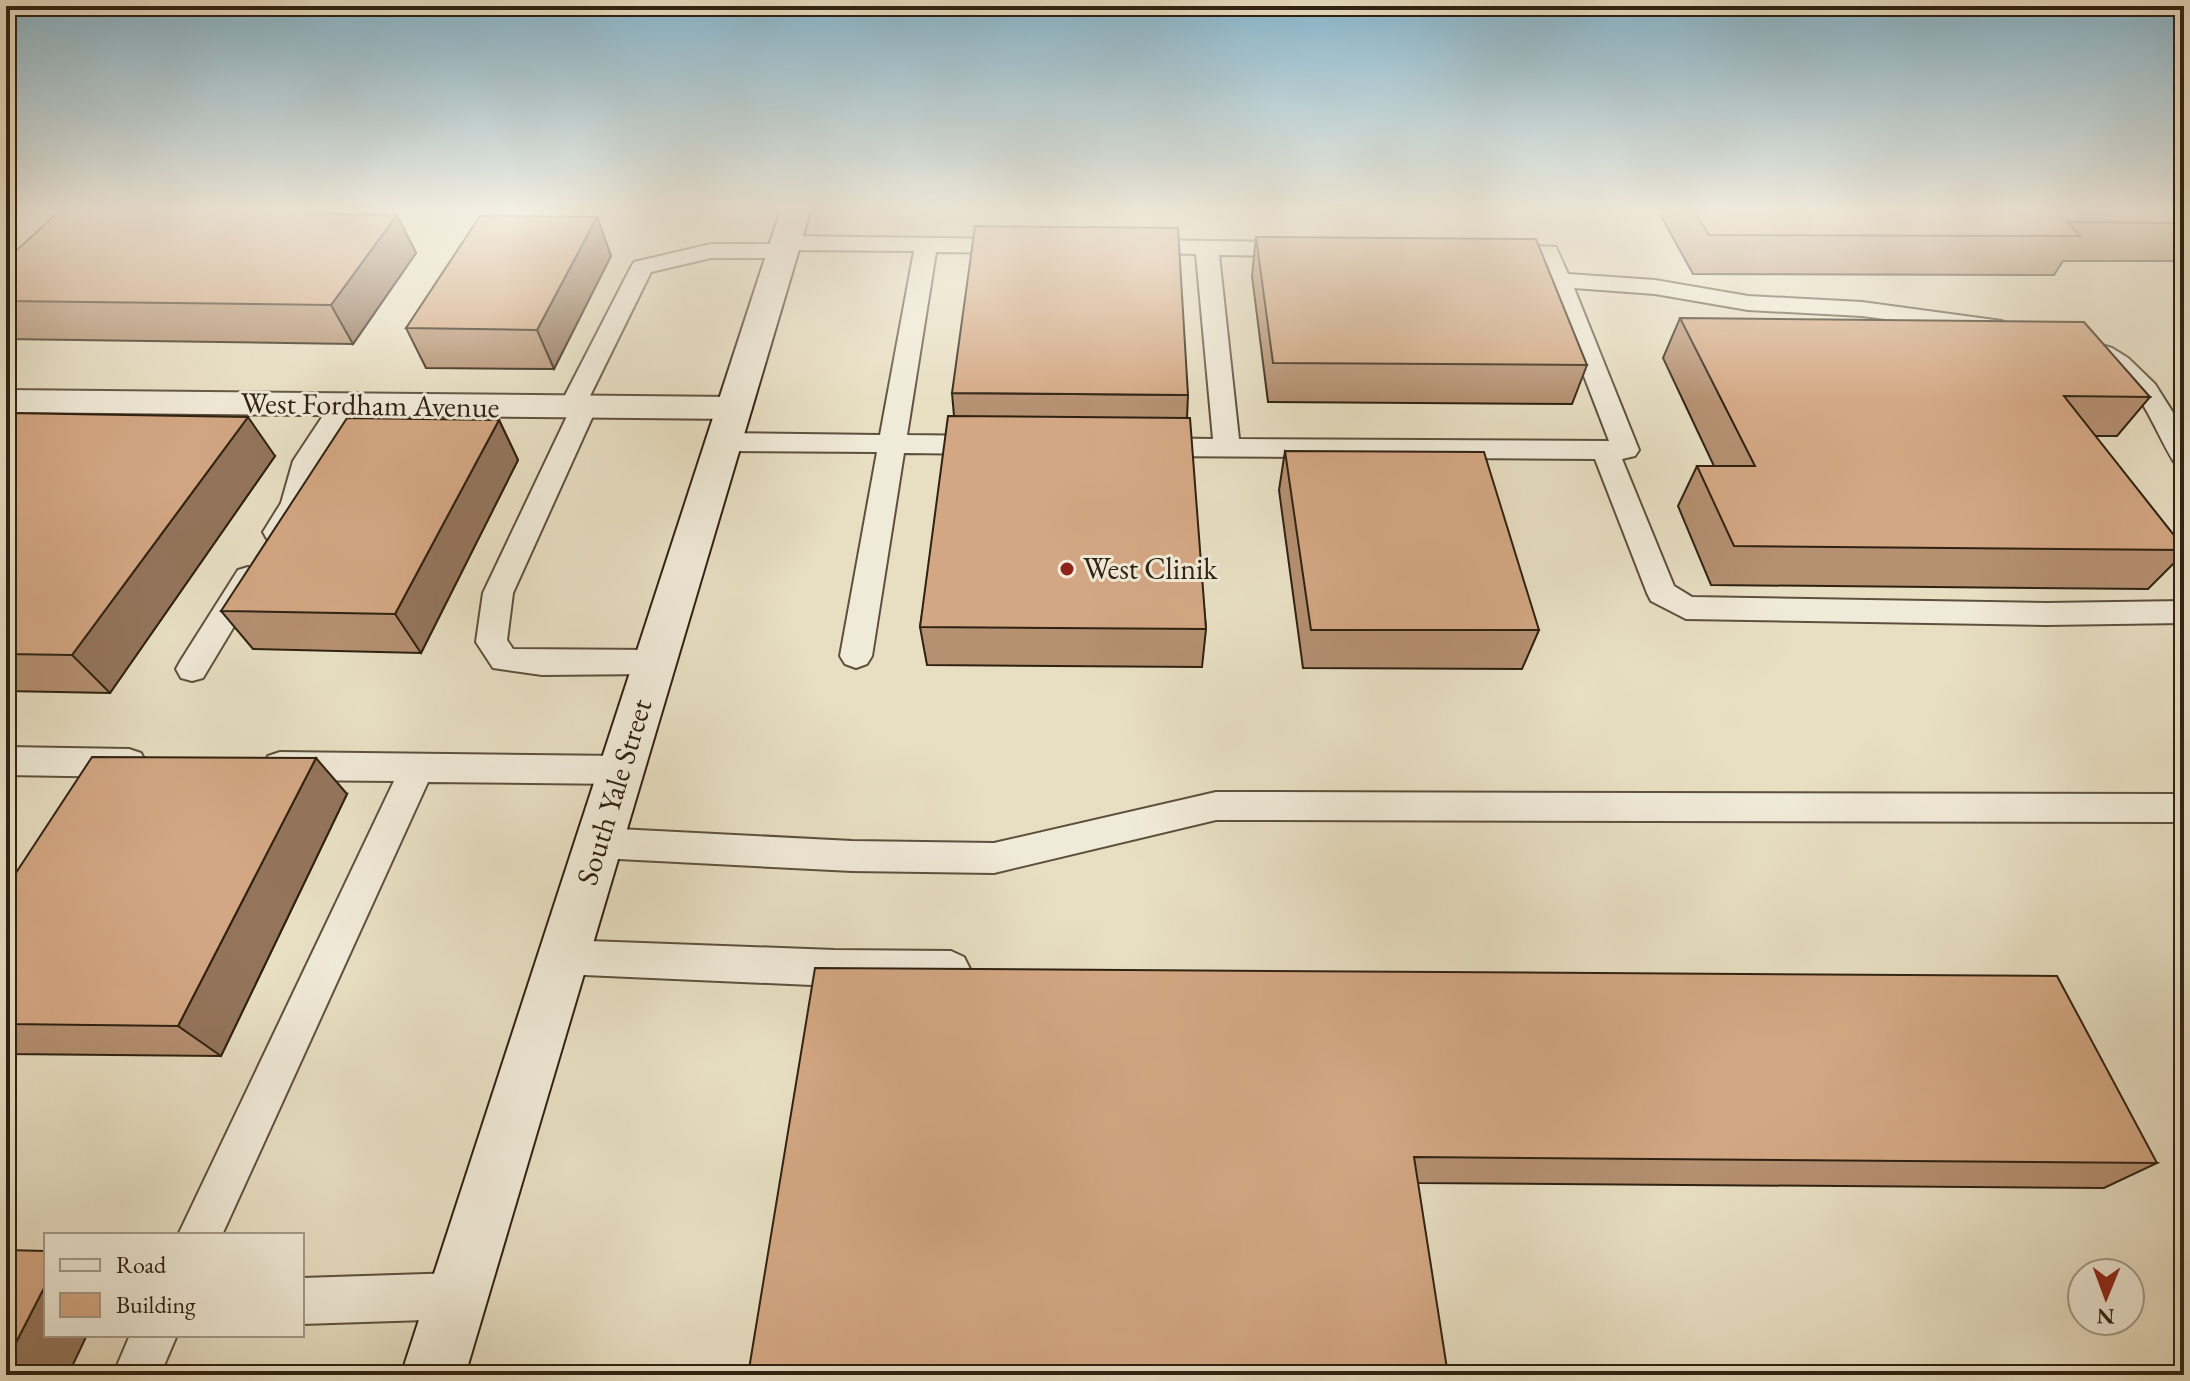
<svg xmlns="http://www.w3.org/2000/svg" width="2190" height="1381" viewBox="0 0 2190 1381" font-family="'EB Garamond',serif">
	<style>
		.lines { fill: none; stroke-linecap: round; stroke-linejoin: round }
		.lane-casing { stroke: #5d513e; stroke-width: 4 }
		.street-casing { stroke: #5d513e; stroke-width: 4 }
		.secondary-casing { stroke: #2f2212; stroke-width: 4 }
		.lane { fill: #f0ead8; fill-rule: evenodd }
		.street { fill: #f0ead8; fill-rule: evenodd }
		.secondary { fill: #f0ead8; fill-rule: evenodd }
		.wall { fill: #b59071; stroke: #2f2212; stroke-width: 2 }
		.shaded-wall { fill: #94755c; stroke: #2f2212; stroke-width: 2 }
		.building { fill: #d3a783; stroke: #2f2212; stroke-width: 2 }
		.poi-dot { fill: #8f2418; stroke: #f0ead8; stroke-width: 3 }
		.labels { text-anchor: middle; stroke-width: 6; stroke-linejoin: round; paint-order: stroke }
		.street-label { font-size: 30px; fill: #2f2212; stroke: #f0ead8 }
		.poi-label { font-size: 30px; fill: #2f2212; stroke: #f0ead8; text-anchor: start }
	</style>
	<rect width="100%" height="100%" fill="#e8dfc3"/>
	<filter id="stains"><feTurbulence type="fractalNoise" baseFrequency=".0025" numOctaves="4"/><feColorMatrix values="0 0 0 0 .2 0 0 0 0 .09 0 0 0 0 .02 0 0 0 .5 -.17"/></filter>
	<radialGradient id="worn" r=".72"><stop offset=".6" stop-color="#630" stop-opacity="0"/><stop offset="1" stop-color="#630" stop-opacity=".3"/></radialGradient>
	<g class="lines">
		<g class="lane-casing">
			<g id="lane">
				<path d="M 785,236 L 1014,239 L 1025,246 L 1014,253 L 936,252 L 907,435 L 988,436 L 997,439 L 1001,445 L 997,451 L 988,454 L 904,453 L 872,656 L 867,664 L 856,668 L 845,664 L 840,656 L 877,452 L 723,451 L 714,448 L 710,442 L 714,436 L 723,433 L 880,435 L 914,251 L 793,250 L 791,256 L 783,258 L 711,258 L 651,272 L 588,400 L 597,407 L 513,593 L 507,640 L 513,649 L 654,650 L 665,654 L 670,662 L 665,670 L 654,674 L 542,675 L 493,668 L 476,642 L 483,593 L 568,414 L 559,407 L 631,267 L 634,262 L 711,244 L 775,244 L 777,238 Z"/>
				<path d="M 1136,240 L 1298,242 L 1309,249 L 1298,256 L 1219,255 L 1239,439 L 1609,441 L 1539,259 L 1488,256 L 1485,251 L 1488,246 L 1496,244 L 1556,247 L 1568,274 L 1655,280 L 1748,296 L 1862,302 L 2002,321 L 2005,326 L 2002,331 L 1993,333 L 1862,316 L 1748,310 L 1655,294 L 1574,288 L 1639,450 L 1635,456 L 1622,459 L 1674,586 L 1692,597 L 2046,603 L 2184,601 L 2184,623 L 2046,625 L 1686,619 L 1651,601 L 1647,593 L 1595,459 L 1150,456 L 1141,453 L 1137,447 L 1141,441 L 1150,438 L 1213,439 L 1196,254 L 1128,252 L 1125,247 L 1128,242 Z"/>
				<path d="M 2085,340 L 2112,348 L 2128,358 L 2155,384 L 2184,430 L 2184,465 L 2174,462 C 2157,435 2148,405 2125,381 C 2111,367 2078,355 2073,347 L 2076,342 Z"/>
				<path d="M 343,397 L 352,399 L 356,405 L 321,461 L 309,504 L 287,539 L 277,542 L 267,539 L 263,532 L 281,503 L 293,461 L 334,399 Z"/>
				<path d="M 248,567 L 258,570 L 263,578 L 203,678 L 192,681 L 181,678 L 176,669 L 181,660 L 238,570 Z"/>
				<path d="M 6,747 L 129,749 L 141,753 L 146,763 L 141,773 L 129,777 L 6,775 Z"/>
				<path d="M 280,752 L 621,756 L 633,760 L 638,770 L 633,780 L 621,784 L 428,782 L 222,1235 L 178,1235 L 394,781 L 280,780 L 268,776 L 263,766 L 268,756 Z"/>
				<path d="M 1216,792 L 2177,794 L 2184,796 L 2184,820 L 2177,822 L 1216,820 L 994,873 L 852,871 L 599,858 L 587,854 L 581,843 L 587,832 L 599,828 L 852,841 L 994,843 Z"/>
				<path d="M 562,940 L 834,950 L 951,951 L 964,957 L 970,969 L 964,981 L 951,987 L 834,986 L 562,974 L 549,969 L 543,957 L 549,945 Z"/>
				<path d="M 457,1273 L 473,1280 L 480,1296 L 473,1312 L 457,1319 L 302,1324 L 302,1278 Z"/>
				<path d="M 130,1335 L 177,1335 L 160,1375 L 113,1375 Z"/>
			</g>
		</g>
		<g class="street-casing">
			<path id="street" d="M 6,390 L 734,397 L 747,400 L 752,408 L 747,416 L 734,419 L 6,412 Z"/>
		</g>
		<g class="secondary-casing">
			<path id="secondary" d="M 781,209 L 811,209 L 465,1375 L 401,1375 Z"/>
		</g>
		<use href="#lane" class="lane"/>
		<use href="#street" class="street"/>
		<use href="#secondary" class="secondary"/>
	</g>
	<g class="wall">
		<path d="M 62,209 L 326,209 L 326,214 L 397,215 L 416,253 L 353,344 L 6,339 L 6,260 Z"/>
		<path d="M 1664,209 L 2184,209 L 2184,255 L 2179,261 L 2063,261 L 2054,275 L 1693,274 L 1661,216 Z"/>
		<path d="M 597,217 L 611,256 L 554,369 L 426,368 L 406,328 Z"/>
		<path d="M 1256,237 L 1587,365 L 1572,404 L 1268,402 L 1252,276 Z"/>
		<path d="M 1680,318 L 2150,397 L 2117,436 L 2095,436 L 2184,548 L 2184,553 L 2148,589 L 1711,585 L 1678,506 L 1697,466 L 1714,466 L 1663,358 Z"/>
		<path d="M 952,393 L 1188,395 L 1187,418 L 1206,629 L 1202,667 L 927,665 L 920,627 L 954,416 Z"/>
		<path d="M 6,414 L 275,456 L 110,693 L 6,691 Z"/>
		<path d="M 499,420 L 518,460 L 421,653 L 253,649 L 221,611 Z"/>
		<path d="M 1285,451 L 1539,630 L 1522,669 L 1303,668 L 1279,490 Z"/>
		<path d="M 347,794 L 221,1056 L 6,1054 L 6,888 Z"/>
		<path d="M 815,968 L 2157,1163 L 2104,1188 L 1418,1183 Z"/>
	</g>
	<g class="shaded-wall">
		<path d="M 305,209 L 326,209 L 326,252 L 305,214 Z"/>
		<path d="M 397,215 L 416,253 L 353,344 L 331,305 Z"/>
		<path d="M 597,217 L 611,256 L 554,369 L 537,330 Z"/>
		<path d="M 248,417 L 275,456 L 110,693 L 72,655 Z"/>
		<path d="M 499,420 L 518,460 L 421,653 L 395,614 Z"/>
		<path d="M 316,758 L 347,794 L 221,1056 L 178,1026 Z"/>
		<path d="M 46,1284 L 46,1335 L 87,1335 L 68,1375 L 6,1375 L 6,1362 Z"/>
	</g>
	<g class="building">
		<path d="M 62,209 L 305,209 L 305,214 L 397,215 L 331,305 L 6,301 L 6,260 Z"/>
		<path d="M 1693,209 L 2184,209 L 2184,223 L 2067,222 L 2080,236 L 1709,235 Z"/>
		<path d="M 480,216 L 597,217 L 537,330 L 406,328 Z"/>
		<path d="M 975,226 L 1178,228 L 1188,395 L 952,393 Z"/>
		<path d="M 1256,237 L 1536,239 L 1587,365 L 1273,363 Z"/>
		<path d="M 1680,318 L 2084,322 L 2150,397 L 2064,396 L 2184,548 L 2184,550 L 1734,546 L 1697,466 L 1755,466 Z"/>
		<path d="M 7,413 L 248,417 L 72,655 L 6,654 Z"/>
		<path d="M 948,416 L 1190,418 L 1206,629 L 920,627 Z"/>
		<path d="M 347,418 L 499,420 L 395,614 L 221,611 Z"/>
		<path d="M 1285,451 L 1484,452 L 1539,630 L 1311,630 Z"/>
		<path d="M 92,757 L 316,758 L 178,1026 L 6,1024 L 6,888 Z"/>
		<path d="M 815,968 L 2057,976 L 2157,1163 L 1414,1157 L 1448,1375 L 748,1375 Z"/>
		<path d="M 6,1250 L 46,1251 L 46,1284 L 6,1362 Z"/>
	</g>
	<linearGradient id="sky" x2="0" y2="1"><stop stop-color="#88b8d0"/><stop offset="0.52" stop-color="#f5f1e4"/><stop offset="1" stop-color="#f5f1e4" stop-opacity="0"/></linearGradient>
	<rect width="2190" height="402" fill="url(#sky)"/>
	<circle class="poi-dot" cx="1067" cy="569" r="8"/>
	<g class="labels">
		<g class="street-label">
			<text transform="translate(370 405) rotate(1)" y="10">West Fordham Avenue</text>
			<text transform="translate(614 792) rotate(-73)" y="10">South Yale Street</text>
		</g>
		<g class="poi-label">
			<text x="1083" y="579">West Clinik</text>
		</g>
	</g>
	<rect width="2190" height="1381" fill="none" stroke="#e8dfc3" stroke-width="32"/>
	<rect x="8" y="8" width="2174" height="1365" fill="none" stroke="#2f2212" stroke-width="4"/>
	<rect x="16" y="16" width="2158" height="1349" fill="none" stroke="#2f2212" stroke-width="2"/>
	<rect x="44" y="1233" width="260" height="104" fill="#f0ead8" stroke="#a39a89" stroke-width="2"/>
	<rect x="60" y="1259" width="40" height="12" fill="#f0ead8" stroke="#a39a89" stroke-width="2"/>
	<text x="116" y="1273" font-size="24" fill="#2f2212">Road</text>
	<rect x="60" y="1293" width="40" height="24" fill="#d3a783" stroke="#a39a89" stroke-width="2"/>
	<text x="116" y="1313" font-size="24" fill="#2f2212">Building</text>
	<g transform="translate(2106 1297) rotate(181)"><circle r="38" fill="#f0ead8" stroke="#a39a89" stroke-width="2"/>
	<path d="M0-6L14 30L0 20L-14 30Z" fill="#8f2418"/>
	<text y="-12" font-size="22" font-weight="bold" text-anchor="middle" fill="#2f2212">N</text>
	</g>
	<rect width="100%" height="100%" filter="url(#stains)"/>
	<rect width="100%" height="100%" fill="url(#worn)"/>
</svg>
